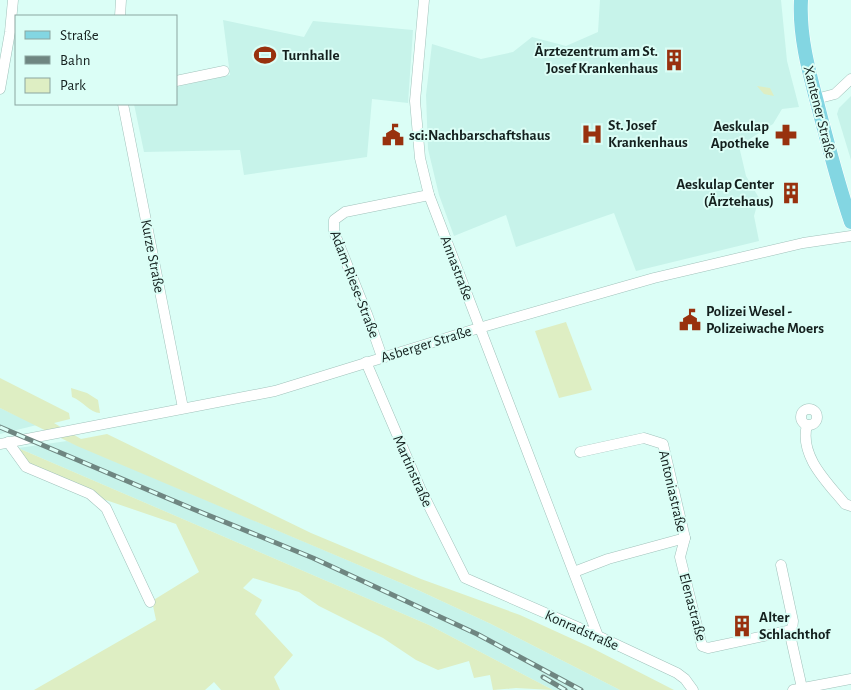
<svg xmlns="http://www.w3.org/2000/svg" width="851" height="690" viewBox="0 0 851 690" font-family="'Alegreya Sans',sans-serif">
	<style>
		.built { fill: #c7f3ea }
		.green { fill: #deeec3 }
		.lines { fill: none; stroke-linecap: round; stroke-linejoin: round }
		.minor-casing { stroke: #a1c2bb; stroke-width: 11 }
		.major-casing { stroke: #fff; stroke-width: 15 }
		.minor { stroke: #fff; stroke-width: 10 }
		.major { stroke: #83d6e2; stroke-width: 14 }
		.rail-casing { stroke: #6f8681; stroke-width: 5 }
		.rail { stroke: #dbfef6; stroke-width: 3; stroke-dasharray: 9; stroke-linecap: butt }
		.labels { text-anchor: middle; stroke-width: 4; stroke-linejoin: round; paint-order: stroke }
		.poi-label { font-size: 15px; font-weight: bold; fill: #14201e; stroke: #dbfef6; text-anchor: start }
		.street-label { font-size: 15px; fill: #14201e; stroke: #dbfef6 }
	</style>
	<rect width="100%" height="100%" fill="#dbfef6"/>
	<g class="built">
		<path d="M 600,0 L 781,0 L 787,61 L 799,107 L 782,109 L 773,124 L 739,146 L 746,176 L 759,198 L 754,216 L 759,241 L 636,271 L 614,213 L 516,247 L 506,215 L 454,236 L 439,195 L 428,149 L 426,95 L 432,44 L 481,59 L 513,52 L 532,37 L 566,46 L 598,32 Z"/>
		<path d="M 223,20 L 304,37 L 313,21 L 413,30 L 408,103 L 372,99 L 367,157 L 244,175 L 240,150 L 144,152 L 134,104 L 176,104 L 176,87 L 230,75 Z"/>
		<path d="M 851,96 L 851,160 L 837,114 L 839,108 Z"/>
		<path d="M 0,408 L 37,425 L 0,434 Z"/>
		<path d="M 67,441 L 420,591 L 491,624 L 620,690 L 553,690 L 429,625 L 18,448 Z"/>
	</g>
	<g class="green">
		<path d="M 757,86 L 770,88 L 774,96 L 764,94 Z"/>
		<path d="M 566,322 L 592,390 L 559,398 L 535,331 Z"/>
		<path d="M 0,378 L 69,413 L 70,419 L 54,423 L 81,439 L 107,434 L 311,533 L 421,579 L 520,615 L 590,647 L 674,690 L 620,690 L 491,624 L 420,591 L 77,446 L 0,408 Z"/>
		<path d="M 71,388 L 87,393 L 98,400 L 100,413 C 90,413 83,401 72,397 Z"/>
		<path d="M 18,448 L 429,625 L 553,690 L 516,688 L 493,690 L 490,675 L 474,678 L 469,661 L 438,670 L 416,660 L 383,638 L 319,606 L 299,592 L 253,578 L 243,588 L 262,600 L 255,614 L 293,655 L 274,677 L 280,690 L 221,690 L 214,682 L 205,690 L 34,690 L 156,620 L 152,601 L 199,572 L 176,524 L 100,498 L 32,468 Z"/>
	</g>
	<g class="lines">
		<g class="minor-casing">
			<g id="minor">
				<path d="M 424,0 L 415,101 L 420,158 L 429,195 L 598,636"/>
				<path d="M 120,16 L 121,0"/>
				<path d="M 176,81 L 224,71"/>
				<path d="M 0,89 L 10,32 L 13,0"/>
				<path d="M 816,99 L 835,94 L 851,79"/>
				<path d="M 123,104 L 183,408"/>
				<path d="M 382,357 L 367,314 L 334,232 L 334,220 L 345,212 L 429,195"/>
				<path d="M 366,362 L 420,488 L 465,578 L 598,636 L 677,673 L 685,679 L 693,690"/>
				<circle cx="809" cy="417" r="8"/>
				<path d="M 807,425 C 799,456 827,482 845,504 L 851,506"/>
				<path d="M 8,442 L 26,467 L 90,494 L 106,508 L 150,602"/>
				<path d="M 0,444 L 275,391 L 479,328 L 654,278 L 803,243 L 851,236"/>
				<path d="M 685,538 L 680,557 L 702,646 L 708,648 L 792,630"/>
				<path d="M 781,565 L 793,621 L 791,639 L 802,688"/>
				<path d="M 574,572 L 608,559 L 685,538 L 663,444 L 644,438 L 580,452"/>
				<path d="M 793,690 L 851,679"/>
			</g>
		</g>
		<g class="major-casing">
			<path id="major" d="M 801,0 C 799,36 809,72 818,106 C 828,145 838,184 851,222"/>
		</g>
		<use href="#minor" class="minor"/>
		<use href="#major" class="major"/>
		<g class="rail-casing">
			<g id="rail">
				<path d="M 0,427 L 193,509 L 313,558 L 477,634 L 581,690"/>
				<path d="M 543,677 L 565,690"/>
			</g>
		</g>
		<use href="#rail" class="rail"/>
	</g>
	<defs>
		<g id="stadium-bare" transform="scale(1.725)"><path d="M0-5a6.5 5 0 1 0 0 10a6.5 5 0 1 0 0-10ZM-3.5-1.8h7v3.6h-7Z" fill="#98310e" stroke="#dbfef6" stroke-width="2.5" paint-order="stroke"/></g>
		<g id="building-bare" transform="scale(1.725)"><path d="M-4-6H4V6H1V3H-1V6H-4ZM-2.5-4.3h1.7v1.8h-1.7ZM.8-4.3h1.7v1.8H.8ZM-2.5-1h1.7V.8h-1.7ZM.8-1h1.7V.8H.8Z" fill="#98310e" stroke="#dbfef6" stroke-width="2.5" paint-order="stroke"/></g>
		<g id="hospital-bare" transform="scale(1.725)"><path d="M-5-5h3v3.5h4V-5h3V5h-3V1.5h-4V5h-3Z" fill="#98310e" stroke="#dbfef6" stroke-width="2.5" paint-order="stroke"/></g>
		<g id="civic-bare" transform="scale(1.725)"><path d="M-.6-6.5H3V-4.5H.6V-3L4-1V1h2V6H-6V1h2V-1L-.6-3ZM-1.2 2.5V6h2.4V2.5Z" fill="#98310e" stroke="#dbfef6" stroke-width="2.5" paint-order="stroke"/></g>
		<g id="pharmacy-bare" transform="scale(1.725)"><path d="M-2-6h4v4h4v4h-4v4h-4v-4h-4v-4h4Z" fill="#98310e" stroke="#dbfef6" stroke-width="2.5" paint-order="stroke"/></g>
	</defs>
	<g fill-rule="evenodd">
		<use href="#stadium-bare" x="265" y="55"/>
		<use href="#building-bare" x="674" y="60"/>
		<use href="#hospital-bare" x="592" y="134"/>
		<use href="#civic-bare" x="393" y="135"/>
		<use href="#pharmacy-bare" x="786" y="135"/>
		<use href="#building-bare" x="791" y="193"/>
		<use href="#civic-bare" x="690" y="320"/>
		<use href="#building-bare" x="742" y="626"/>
	</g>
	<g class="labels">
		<g class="poi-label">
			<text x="658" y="56" text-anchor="end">Ärztezentrum am St.<tspan x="658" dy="17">Josef Krankenhaus</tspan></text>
			<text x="282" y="60">Turnhalle</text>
			<text x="608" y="130">St. Josef<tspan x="608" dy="17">Krankenhaus</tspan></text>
			<text x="769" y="131" text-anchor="end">Aeskulap<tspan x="769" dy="17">Apotheke</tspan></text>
			<text x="409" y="140">sci:Nachbarschaftshaus</text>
			<text x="774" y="189" text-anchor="end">Aeskulap Center<tspan x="774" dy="17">(Ärztehaus)</tspan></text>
			<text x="706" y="316">Polizei Wesel -<tspan x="706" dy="17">Polizeiwache Moers</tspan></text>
			<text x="759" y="622">Alter<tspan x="759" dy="17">Schlachthof</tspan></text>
		</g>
		<g class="street-label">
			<text transform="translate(820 112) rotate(76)" y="5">Xantener Straße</text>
			<text transform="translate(153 256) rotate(79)" y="5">Kurze Straße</text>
			<text transform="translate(457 268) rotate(69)" y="5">Annastraße</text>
			<text transform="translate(355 284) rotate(69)" y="5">Adam-Riese-Straße</text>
			<text transform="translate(426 344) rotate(-17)" y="5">Asberger Straße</text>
			<text transform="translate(413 471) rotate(66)" y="5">Martinstraße</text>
			<text transform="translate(673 491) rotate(77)" y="5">Antoniastraße</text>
			<text transform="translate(693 607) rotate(75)" y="5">Elenastraße</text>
			<text transform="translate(582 630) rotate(24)" y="5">Konradstraße</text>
		</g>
	</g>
	<rect x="15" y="15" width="162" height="90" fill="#dbfef6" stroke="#8ba5a0"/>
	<rect x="25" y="31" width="25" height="8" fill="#83d6e2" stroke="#8ba5a0"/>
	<text x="60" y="40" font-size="15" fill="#14201e">Straße</text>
	<rect x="25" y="56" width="25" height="8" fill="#6f8681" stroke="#8ba5a0"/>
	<text x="60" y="65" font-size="15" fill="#14201e">Bahn</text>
	<rect x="25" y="78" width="25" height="15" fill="#deeec3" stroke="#8ba5a0"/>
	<text x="60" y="90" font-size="15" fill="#14201e">Park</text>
</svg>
